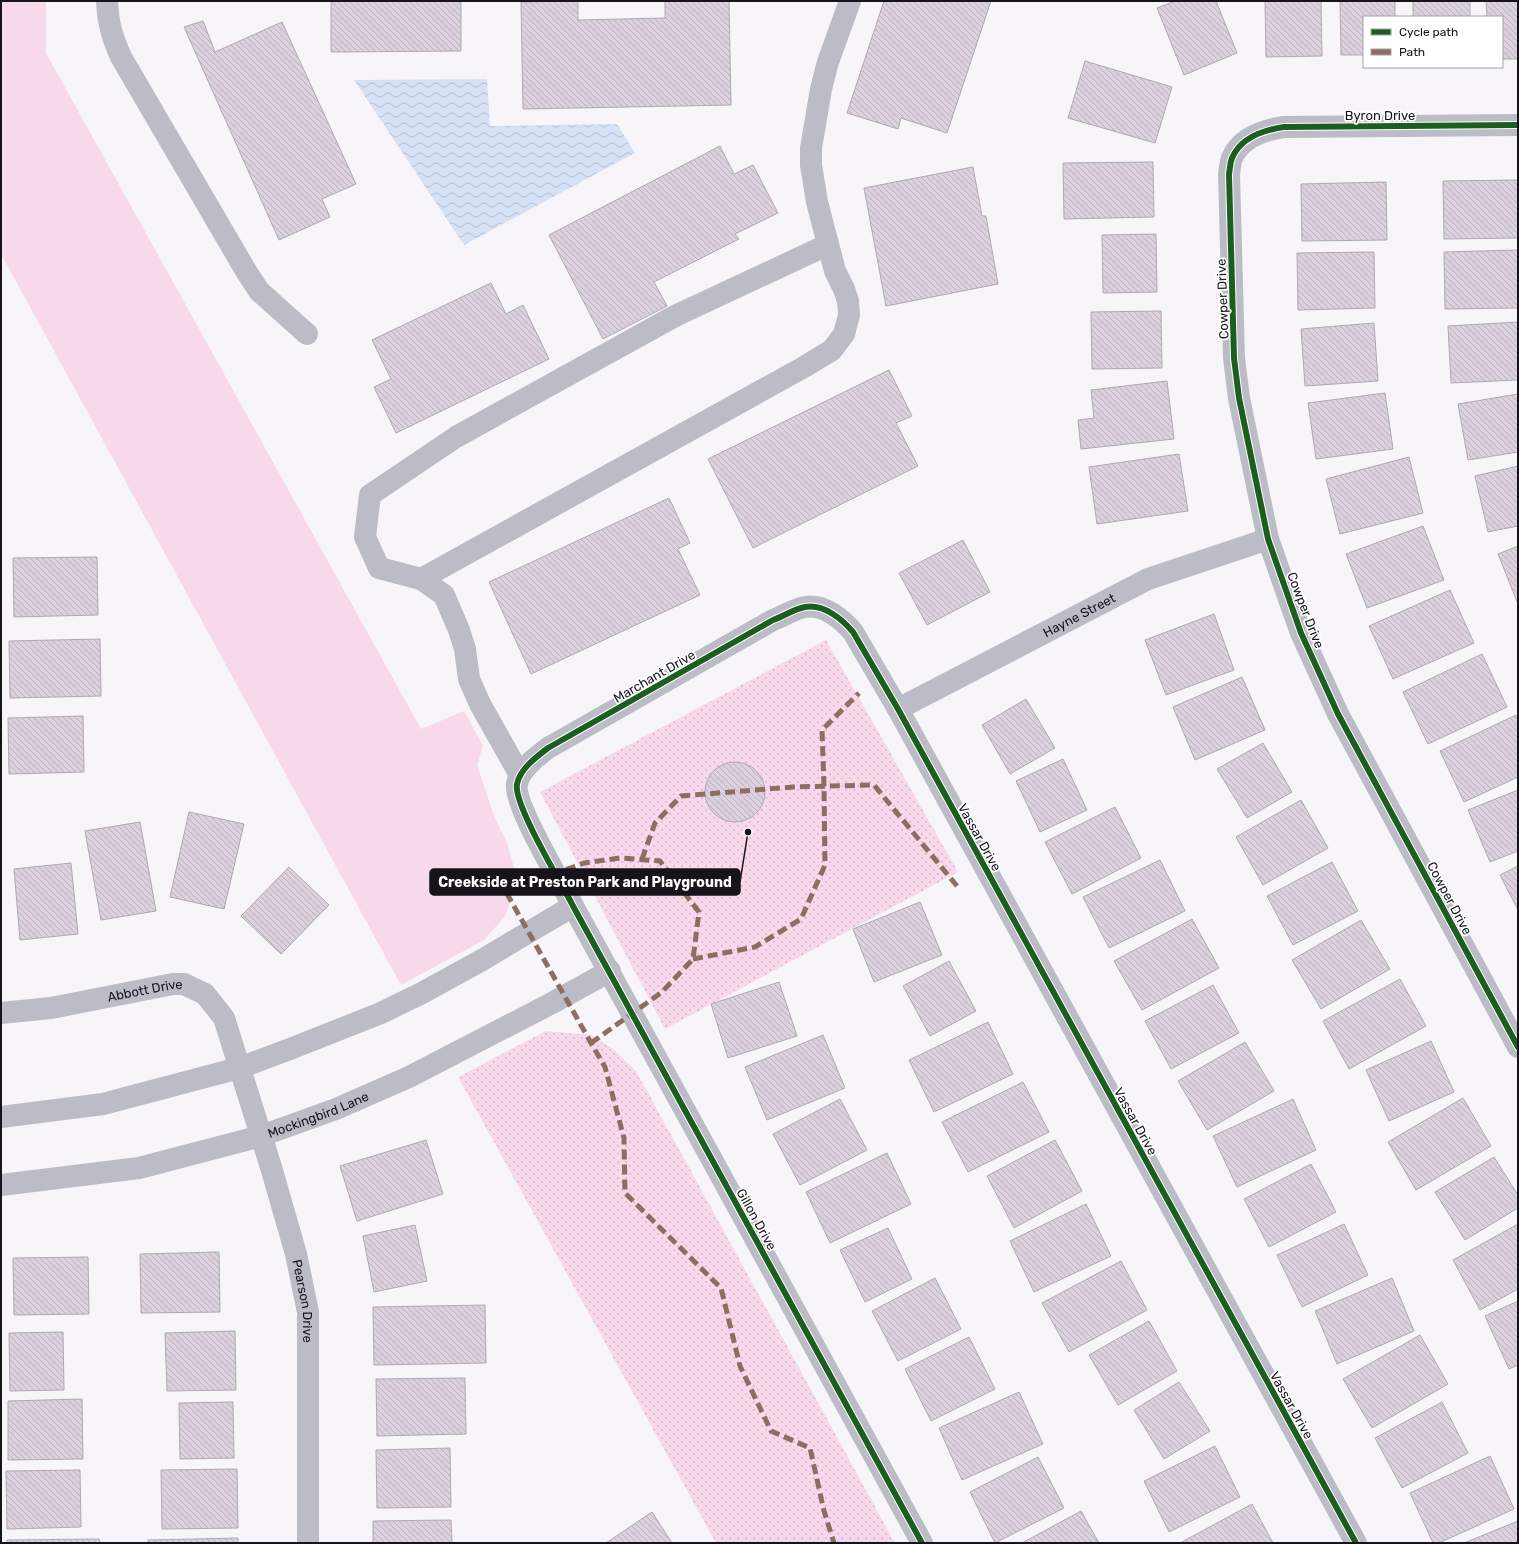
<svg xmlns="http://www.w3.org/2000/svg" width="1519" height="1544" viewBox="0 0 1519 1544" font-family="Rubik,sans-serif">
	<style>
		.green { fill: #f8d8eb }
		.park { fill: url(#park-dots) }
		.water { fill: url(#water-waves) }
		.building { fill: url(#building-back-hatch); stroke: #adaaaf }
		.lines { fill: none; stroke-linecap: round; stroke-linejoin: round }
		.minor { stroke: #bcbcc7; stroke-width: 22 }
		.quiet { stroke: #8d6e63; stroke-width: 5; stroke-dasharray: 10 5; stroke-linecap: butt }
		.cycleway-casing { stroke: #fff; stroke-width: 8 }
		.cycleway { stroke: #1b5e20; stroke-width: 6 }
		.labels { text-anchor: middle; stroke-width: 3.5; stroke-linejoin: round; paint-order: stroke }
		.street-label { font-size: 13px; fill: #17131b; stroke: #fff }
		.leader { fill: none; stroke: #17131b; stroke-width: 1.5 }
		.callout-dot { fill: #17131b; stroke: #fff; stroke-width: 1.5 }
		.callout { fill: #17131b; stroke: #17131b; stroke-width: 1.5 }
		.callout-label { font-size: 14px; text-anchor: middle; font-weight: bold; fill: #fff }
	</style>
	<defs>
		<pattern id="park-dots" width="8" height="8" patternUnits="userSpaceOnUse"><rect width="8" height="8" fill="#f8d8eb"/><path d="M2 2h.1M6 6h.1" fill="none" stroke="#d4b8c9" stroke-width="1.8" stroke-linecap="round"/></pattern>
		<pattern id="water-waves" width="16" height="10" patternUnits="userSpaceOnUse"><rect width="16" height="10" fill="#d7e1f6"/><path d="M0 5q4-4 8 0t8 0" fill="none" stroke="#b8c0d2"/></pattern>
		<pattern id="building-back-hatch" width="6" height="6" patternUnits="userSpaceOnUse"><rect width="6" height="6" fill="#dcd0de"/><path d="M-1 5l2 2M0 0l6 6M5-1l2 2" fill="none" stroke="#bcb2be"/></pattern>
	</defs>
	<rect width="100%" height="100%" fill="#f7f5fa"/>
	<path class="green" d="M 1,1 L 46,1 L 46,53 L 421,729 L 464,711 L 483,746 L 477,765 L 494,816 L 507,843 L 517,878 L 506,915 L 484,940 L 401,985 L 1,254 Z"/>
	<g class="park">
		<path d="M 826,640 L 958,872 L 665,1029 L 540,792 Z"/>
		<path d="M 546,1031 L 591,1035 L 613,1049 L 636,1071 L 895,1543 L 716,1543 L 458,1077 Z"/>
	</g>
	<path class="water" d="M 487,79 L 490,126 L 617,124 L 635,153 L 464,245 L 354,80 Z"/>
	<g class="building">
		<path d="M 331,1 L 461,1 L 461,51 L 331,52 Z"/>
		<path d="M 578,1 L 578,20 L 665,18 L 665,1 L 729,1 L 731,105 L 523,109 L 521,2 Z"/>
		<path d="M 884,1 L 991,1 L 947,133 L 901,118 L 898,129 L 847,113 Z"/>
		<path d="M 1175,1 L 1216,1 L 1237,53 L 1184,75 L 1157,8 Z"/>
		<path d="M 1265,1 L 1321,1 L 1322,56 L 1266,57 Z"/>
		<path d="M 1340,1 L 1395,1 L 1395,17 L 1364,17 L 1364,55 L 1341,55 Z"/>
		<rect x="1413" y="1" width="57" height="16"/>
		<path d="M 1486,1 L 1518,1 L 1518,59 L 1502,59 L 1502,17 L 1487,17 Z"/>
		<path d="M 203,21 L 215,52 L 282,22 L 356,184 L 322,199 L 330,217 L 279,240 L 184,27 Z"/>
		<path d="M 1085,61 L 1172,87 L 1155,143 L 1068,118 Z"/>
		<path d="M 720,146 L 734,174 L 753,165 L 778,213 L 735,234 L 739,239 L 654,282 L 667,306 L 603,339 L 549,235 Z"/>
		<path d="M 1153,162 L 1154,217 L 1064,219 L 1063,163 Z"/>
		<path d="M 973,167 L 982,216 L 986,216 L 998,284 L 886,306 L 864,188 Z"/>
		<path d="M 1518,180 L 1518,238 L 1444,239 L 1443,181 Z"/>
		<path d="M 1386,182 L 1387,240 L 1302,241 L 1301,184 Z"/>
		<path d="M 1156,234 L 1157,292 L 1103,293 L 1102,235 Z"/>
		<path d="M 1518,250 L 1518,308 L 1445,309 L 1444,252 Z"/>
		<path d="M 1374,252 L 1375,308 L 1298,310 L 1297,253 Z"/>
		<path d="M 491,283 L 506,314 L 523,305 L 549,359 L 396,433 L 374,387 L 391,379 L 372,340 Z"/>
		<path d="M 1161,311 L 1162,368 L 1092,369 L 1091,312 Z"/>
		<path d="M 1518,322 L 1518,380 L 1451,383 L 1448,326 Z"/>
		<path d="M 1374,323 L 1378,381 L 1305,386 L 1301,329 Z"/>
		<path d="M 889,370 L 912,416 L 896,423 L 918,466 L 753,548 L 708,459 Z"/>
		<path d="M 1167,381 L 1174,439 L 1081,449 L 1078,420 L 1094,418 L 1091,390 Z"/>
		<path d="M 1385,393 L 1393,449 L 1316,459 L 1308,403 Z"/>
		<path d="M 1518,394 L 1518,452 L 1468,460 L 1458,404 Z"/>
		<path d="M 1179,454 L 1188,511 L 1097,524 L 1089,467 Z"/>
		<path d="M 1409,457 L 1423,513 L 1340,534 L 1326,479 Z"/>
		<path d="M 1518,466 L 1518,526 L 1488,532 L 1475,476 Z"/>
		<path d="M 669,498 L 690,543 L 678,549 L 700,595 L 531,674 L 489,582 Z"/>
		<path d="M 1423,526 L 1444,580 L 1367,608 L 1346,554 Z"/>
		<path d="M 963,540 L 990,592 L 927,625 L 899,573 Z"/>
		<path d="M 1518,546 L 1518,604 L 1498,554 Z"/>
		<path d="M 97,557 L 98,615 L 14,617 L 13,558 Z"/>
		<path d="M 1450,590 L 1474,643 L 1393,679 L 1369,626 Z"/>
		<path d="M 1214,614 L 1234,670 L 1166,695 L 1145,640 Z"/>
		<path d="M 100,639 L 101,696 L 10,698 L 9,641 Z"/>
		<path d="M 1482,654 L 1507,707 L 1428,744 L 1403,692 Z"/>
		<path d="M 1242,677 L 1265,730 L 1195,760 L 1173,707 Z"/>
		<path d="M 1026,699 L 1055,748 L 1010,774 L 982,725 Z"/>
		<path d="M 1516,715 L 1518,720 L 1518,777 L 1464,802 L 1440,751 Z"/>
		<path d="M 83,716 L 84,772 L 9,774 L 8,718 Z"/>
		<path d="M 1263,743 L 1292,792 L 1247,818 L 1217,769 Z"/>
		<path d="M 1063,759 L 1087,810 L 1040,832 L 1016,781 Z"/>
		<circle cx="735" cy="792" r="30"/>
		<path d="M 1518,790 L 1518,851 L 1490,862 L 1468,810 Z"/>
		<path d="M 1301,800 L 1328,848 L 1263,885 L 1236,837 Z"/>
		<path d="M 1115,807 L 1141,858 L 1072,894 L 1045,842 Z"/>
		<path d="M 189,812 L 244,824 L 224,909 L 170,897 Z"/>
		<path d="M 140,822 L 156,911 L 101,920 L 85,831 Z"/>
		<path d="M 1160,860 L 1185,911 L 1109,948 L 1083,897 Z"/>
		<path d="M 1332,862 L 1358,911 L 1293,945 L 1267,896 Z"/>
		<path d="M 71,863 L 78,934 L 20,940 L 14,869 Z"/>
		<path d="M 1518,866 L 1518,910 L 1500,875 Z"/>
		<path d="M 289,867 L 329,905 L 281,954 L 241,916 Z"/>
		<path d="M 920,902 L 942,955 L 874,982 L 853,929 Z"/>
		<path d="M 1192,919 L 1219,968 L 1142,1010 L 1114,961 Z"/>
		<path d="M 1361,920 L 1390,969 L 1321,1009 L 1292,960 Z"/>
		<path d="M 949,961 L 976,1011 L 930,1036 L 903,986 Z"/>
		<path d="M 1400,979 L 1426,1026 L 1349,1069 L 1323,1021 Z"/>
		<path d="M 779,982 L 797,1036 L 728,1058 L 711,1004 Z"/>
		<path d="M 1213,985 L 1239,1033 L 1171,1069 L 1145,1021 Z"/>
		<path d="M 988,1022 L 1013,1074 L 934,1112 L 909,1060 Z"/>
		<path d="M 823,1035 L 845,1088 L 767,1120 L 745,1067 Z"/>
		<path d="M 1431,1041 L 1454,1092 L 1389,1121 L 1366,1070 Z"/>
		<path d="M 1245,1042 L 1274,1091 L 1207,1130 L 1178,1081 Z"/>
		<path d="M 1023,1082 L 1049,1132 L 968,1172 L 942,1122 Z"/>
		<path d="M 1463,1098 L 1491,1146 L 1416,1190 L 1388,1142 Z"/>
		<path d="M 840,1099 L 867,1150 L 800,1185 L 773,1134 Z"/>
		<path d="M 1293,1099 L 1316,1150 L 1237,1187 L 1213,1136 Z"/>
		<path d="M 426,1140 L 443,1194 L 357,1221 L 340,1166 Z"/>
		<path d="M 1055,1140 L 1082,1191 L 1014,1228 L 987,1176 Z"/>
		<path d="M 887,1153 L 911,1204 L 830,1243 L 806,1192 Z"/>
		<path d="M 1494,1157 L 1518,1195 L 1518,1208 L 1465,1240 L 1435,1192 Z"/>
		<path d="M 1311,1164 L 1336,1212 L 1269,1247 L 1244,1199 Z"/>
		<path d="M 1086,1204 L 1111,1256 L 1034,1292 L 1010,1241 Z"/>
		<path d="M 1344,1224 L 1368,1275 L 1302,1307 L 1277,1255 Z"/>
		<path d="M 1518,1224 L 1518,1289 L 1480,1310 L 1453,1260 Z"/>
		<path d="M 415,1225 L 427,1281 L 374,1292 L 363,1236 Z"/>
		<path d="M 888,1228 L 912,1279 L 865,1302 L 840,1250 Z"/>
		<path d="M 219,1252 L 220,1312 L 141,1313 L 140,1254 Z"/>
		<path d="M 88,1257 L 89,1314 L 14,1315 L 13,1258 Z"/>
		<path d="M 1121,1261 L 1147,1310 L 1069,1352 L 1042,1303 Z"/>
		<path d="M 935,1278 L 961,1329 L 898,1361 L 872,1311 Z"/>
		<path d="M 1392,1278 L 1414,1331 L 1337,1364 L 1315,1311 Z"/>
		<path d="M 1518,1301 L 1518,1365 L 1509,1369 L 1485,1316 Z"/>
		<path d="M 485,1305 L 486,1363 L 374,1365 L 373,1307 Z"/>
		<path d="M 1149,1321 L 1177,1371 L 1118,1405 L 1089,1355 Z"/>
		<path d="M 235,1331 L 236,1390 L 167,1391 L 165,1333 Z"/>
		<path d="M 63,1332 L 64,1390 L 10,1391 L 9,1333 Z"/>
		<path d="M 1420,1335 L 1448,1384 L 1372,1428 L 1343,1379 Z"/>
		<path d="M 969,1337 L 995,1389 L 931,1421 L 905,1369 Z"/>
		<path d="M 465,1378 L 466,1434 L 377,1436 L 376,1379 Z"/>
		<path d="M 1179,1382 L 1210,1431 L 1164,1459 L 1134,1410 Z"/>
		<path d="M 1019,1392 L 1043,1444 L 962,1480 L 939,1428 Z"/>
		<path d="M 82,1399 L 83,1459 L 8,1460 L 8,1401 Z"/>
		<path d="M 233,1402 L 234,1458 L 180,1459 L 179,1403 Z"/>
		<path d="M 1442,1402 L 1468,1453 L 1402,1488 L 1375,1438 Z"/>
		<path d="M 1215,1446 L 1240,1497 L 1169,1532 L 1144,1481 Z"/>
		<path d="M 450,1448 L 451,1507 L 377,1508 L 376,1450 Z"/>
		<path d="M 1490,1456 L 1514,1509 L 1439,1543 L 1433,1543 L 1410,1493 Z"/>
		<path d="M 1038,1457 L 1064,1508 L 995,1543 L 970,1492 Z"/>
		<path d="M 237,1469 L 238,1528 L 162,1529 L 161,1470 Z"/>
		<path d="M 80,1470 L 81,1527 L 7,1529 L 6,1471 Z"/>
		<path d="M 1252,1504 L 1273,1543 L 1180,1543 Z"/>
		<path d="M 1081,1511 L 1099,1543 L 1022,1543 Z"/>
		<path d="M 652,1512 L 672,1543 L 606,1543 Z"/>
		<path d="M 451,1520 L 452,1543 L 373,1543 L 373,1521 Z"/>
		<path d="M 1518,1521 L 1518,1543 L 1464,1543 Z"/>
		<path d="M 238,1538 L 238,1543 L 148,1543 L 148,1540 Z"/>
		<path d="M 99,1539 L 100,1543 L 7,1543 L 7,1540 Z"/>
	</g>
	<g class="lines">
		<g class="minor">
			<path d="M 107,1 C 108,23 112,37 121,57 L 246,271 L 259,291 L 307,334"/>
			<path d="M 1518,125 L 1284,127 C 1263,130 1241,137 1232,158 C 1230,163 1230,169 1229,174 L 1234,358 L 1239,398 L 1268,539 L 1301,633 L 1338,714 L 1518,1047"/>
			<path d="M 421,579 L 379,568 L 365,537 L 370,495 L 456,437 L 675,316 L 827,245"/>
			<path id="s1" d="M 898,709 L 1148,579 L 1268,539"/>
			<path d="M 520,775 L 480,704 L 469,679 L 465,649 L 459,630 L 444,595 L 421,579 L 804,367 L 832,350 L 844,334 L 849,315 L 848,301 L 844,289 L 835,271 L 817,202 L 811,165 L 811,148 L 821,89 L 828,62 L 850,1"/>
			<path id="s2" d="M 1,1013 L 51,1008 L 173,984 L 184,984 L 205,994 L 224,1018 L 271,1167 L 296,1254 L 308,1312 L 308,1543"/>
			<path d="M 1,1117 L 103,1104 L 239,1068 L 290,1049 L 381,1013 L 422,993 L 482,960 L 573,906"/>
			<path id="s3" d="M 1,1185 L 139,1168 L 261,1136 L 336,1109 L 409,1077 L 552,1003 L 610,971"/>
			<path d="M 922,1543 L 573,906 C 562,884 513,804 517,784 C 520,769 536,757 548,748 L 773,620 C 784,616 794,609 805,607 C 824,604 842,619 853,632 L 898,709 L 1356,1543"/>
		</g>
		<g class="quiet">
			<path d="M 642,859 L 655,823 L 681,796 L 793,787 L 874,785 L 957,886"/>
			<path d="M 693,959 L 755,947 L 801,919 L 825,865 L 824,787 L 822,730 L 859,693"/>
			<path d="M 591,1043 L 662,992 L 693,959 L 699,912 L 660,861 L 620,858 L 584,863 L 506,892 L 591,1043 L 605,1067 L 624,1138 L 625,1193 L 721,1288 L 740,1366 L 771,1431 L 810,1448 L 824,1511 L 834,1543"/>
		</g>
		<g class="cycleway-casing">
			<g id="cycleway">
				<path d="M 1518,125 L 1284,127 C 1263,130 1241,137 1232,158 C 1230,163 1230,169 1229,174 L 1234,358 L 1239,398 L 1268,539 L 1301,633 L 1338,714 L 1518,1047"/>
				<path d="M 922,1543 L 573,906 C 562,884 513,804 517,784 C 520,769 536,757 548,748 L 773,620 C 784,616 794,609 805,607 C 824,604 842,619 853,632 L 898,709 L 1356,1543"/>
			</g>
		</g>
		<use href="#cycleway" class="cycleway"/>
	</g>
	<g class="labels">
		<g class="street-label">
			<text x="1380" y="120">Byron Drive</text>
			<text transform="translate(1222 299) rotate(-92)" y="5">Cowper Drive</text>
			<text transform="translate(1306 610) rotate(69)" y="5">Cowper Drive</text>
			<text dy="5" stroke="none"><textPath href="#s1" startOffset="204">Hayne Street</textPath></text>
			<text transform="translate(654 676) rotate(-30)" y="5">Marchant Drive</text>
			<text transform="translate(980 837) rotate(61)" y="5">Vassar Drive</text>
			<text transform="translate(1450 898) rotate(62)" y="5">Cowper Drive</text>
			<text dy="5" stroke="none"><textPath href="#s2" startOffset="146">Abbott Drive</textPath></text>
			<text dy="5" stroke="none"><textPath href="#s3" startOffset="326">Mockingbird Lane</textPath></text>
			<text transform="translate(1136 1121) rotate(61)" y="5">Vassar Drive</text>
			<text transform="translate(757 1219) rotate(61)" y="5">Gillon Drive</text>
			<text dy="5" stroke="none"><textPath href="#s2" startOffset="534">Pearson Drive</textPath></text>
			<text transform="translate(1292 1405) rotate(61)" y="5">Vassar Drive</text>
		</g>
	</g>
	<path class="leader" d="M748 832L740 882"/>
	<circle class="callout-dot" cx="748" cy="832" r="4"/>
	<rect class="callout" x="430" y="869" width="310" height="26" rx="4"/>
	<g class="callout-label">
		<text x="585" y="887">Creekside at Preston Park and Playground</text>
	</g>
	<rect width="1519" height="1544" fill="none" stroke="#17131b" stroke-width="4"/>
	<rect x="1363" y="16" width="140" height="52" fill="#ffffff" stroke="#a2a1a4"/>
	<rect x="1371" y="29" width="20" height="6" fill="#1b5e20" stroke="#a2a1a4"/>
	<text x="1399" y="36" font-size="12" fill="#17131b">Cycle path</text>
	<rect x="1371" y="49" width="20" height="6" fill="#8d6e63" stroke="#a2a1a4"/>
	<text x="1399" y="56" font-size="12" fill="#17131b">Path</text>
</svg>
